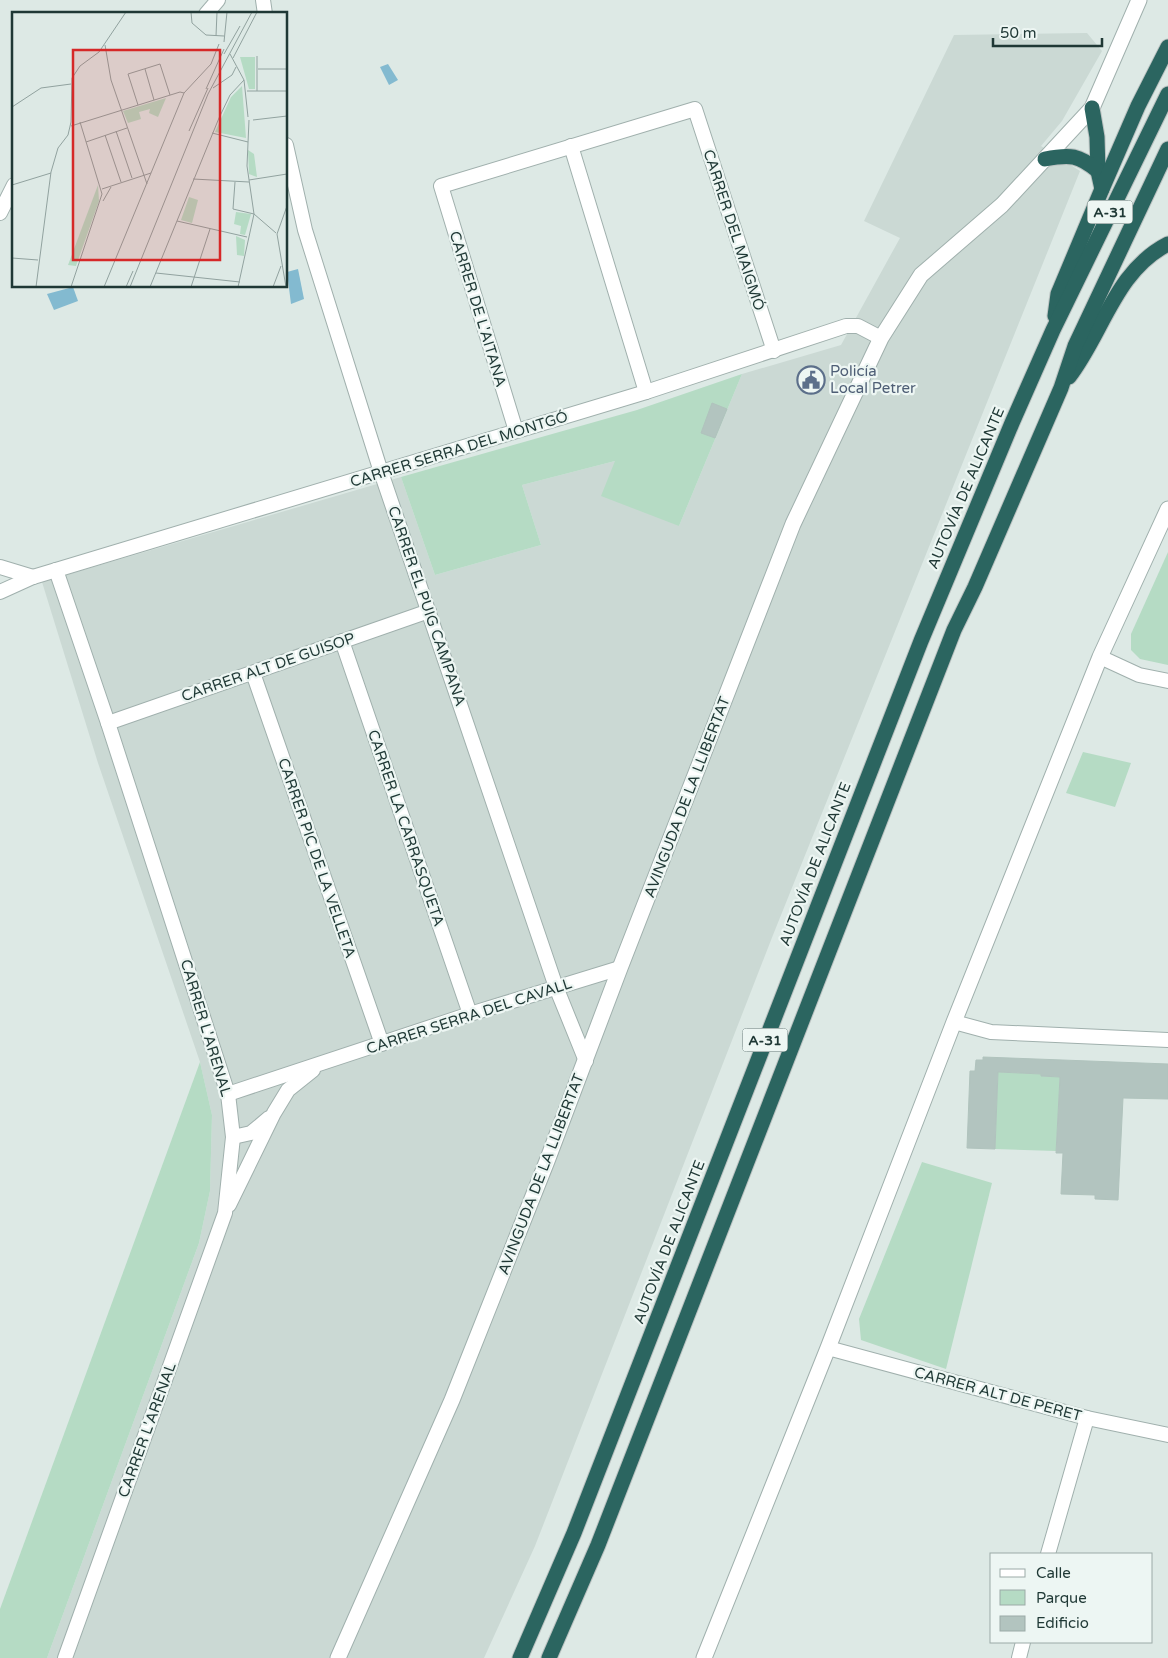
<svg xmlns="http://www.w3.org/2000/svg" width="1168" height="1658" viewBox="0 0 1168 1658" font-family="'Varela Round',sans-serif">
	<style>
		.built { fill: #cbd9d4 }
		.green { fill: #b5dbc4 }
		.water { fill: #83bad0 }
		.building { fill: #b2c4bf; stroke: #b0c3bd }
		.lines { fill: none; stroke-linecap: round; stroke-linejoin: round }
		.minor-casing { stroke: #a0b0ad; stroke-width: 16 }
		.tertiary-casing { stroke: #a0b0ad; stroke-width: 17 }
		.motorway-casing { stroke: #bcc3c2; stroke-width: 17 }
		.minor { stroke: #fff; stroke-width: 14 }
		.tertiary { stroke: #fff; stroke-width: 15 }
		.motorway { stroke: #2b6560; stroke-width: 15 }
		.labels { text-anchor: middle; stroke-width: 4.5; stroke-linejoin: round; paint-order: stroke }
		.shield { fill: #edf6f3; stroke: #5d716e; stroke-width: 1 }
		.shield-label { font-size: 14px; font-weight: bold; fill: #1f3835 }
		.street-label { font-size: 15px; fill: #1f3835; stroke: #edf6f3 }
		.service-label { font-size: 15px; fill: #4e5e75; stroke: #edf6f3; text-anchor: start }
		.inset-road { fill: none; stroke: #91a29f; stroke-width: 1 }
		.view { fill: #d62828; fill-opacity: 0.15; stroke: #d62828; stroke-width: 2.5 }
		.inset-edge { fill: none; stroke: #1f3835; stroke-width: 2.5 }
	</style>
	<rect width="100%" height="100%" fill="#dde9e5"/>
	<path class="built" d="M 1087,33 L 1102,51 L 1062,121 L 1041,146 L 1080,171 L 773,935 L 535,1546 L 484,1658 L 47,1658 L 199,1243 L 210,1191 L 212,1115 L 200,1062 L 98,763 L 42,582 L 401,477 L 435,575 L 541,545 L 522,485 L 615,461 L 679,526 L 742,374 L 841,345 L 900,238 L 864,221 L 954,35 Z"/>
	<g class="green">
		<path d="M 742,374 L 679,526 L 601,496 L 615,461 L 522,485 L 541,545 L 435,575 L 401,477 L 637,410 Z"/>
		<path d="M 1168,552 L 1168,665 L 1140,659 L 1131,650 L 1131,634 Z"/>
		<path d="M 1083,752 L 1131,763 L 1115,807 L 1066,793 Z"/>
		<path d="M 200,1062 L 212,1115 L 210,1191 L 199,1243 L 47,1658 L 0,1658 L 0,1609 Z"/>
		<path d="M 998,1072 L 1041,1074 L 1041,1076 L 1060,1077 L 1056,1151 L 995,1149 Z"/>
		<path d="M 922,1162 L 992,1183 L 946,1369 L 861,1340 L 859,1319 Z"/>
	</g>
	<g class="water">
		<path d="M 388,64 L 398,80 L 389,85 L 380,67 Z"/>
		<path d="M 298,269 L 304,299 L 291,304 L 287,272 Z"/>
		<path d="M 73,287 L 78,301 L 54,310 L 47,294 Z"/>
	</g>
	<g class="building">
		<path d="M 712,403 L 727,409 L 715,438 L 701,433 Z"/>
		<path d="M 983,1057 L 1168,1064 L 1168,1099 L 1123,1098 L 1118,1200 L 1095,1199 L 1095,1195 L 1061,1194 L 1063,1153 L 1056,1153 L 1060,1077 L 1041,1076 L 1041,1074 L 998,1072 L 995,1149 L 967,1148 L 970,1071 L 975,1071 L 976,1060 L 983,1060 Z"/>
	</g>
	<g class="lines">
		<g class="minor-casing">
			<g id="minor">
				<path d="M 263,0 L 265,14"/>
				<path d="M 206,14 L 218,0"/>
				<path d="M 286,145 L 305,230 L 381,472 L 556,987 L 586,1061"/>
				<path d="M 571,146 L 646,392"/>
				<path d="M 0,213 L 14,185"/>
				<path d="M 516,431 L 441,186 L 695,109 L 774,351"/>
				<path d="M 0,567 L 33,577"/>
				<path d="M 56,570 L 108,723 L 228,1094 L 233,1137 L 225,1213 L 65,1658"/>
				<path d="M 0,592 L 33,577 L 646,392 L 846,326 L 858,326 L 881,338"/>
				<path d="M 342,641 L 470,1014"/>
				<path d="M 1100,657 L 1139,675 L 1168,681"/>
				<path d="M 253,673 L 382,1044"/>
				<path d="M 108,723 L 429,611"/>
				<path d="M 954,1022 L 991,1032 L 1168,1040"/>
				<path d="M 228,1094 L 470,1014 L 620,968"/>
				<path d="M 233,1137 L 251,1133 L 269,1118"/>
				<path d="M 229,1205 L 274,1113 L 288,1090 L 313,1070"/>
				<path d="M 828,1348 L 1087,1418 L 1168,1435"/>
				<path d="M 1048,1554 L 1087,1418"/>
				<path d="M 1019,1658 L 1023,1642"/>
			</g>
		</g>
		<g class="tertiary-casing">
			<g id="tertiary">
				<path d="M 338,1658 L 452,1400 L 547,1161 L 620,968 L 793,524 L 881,338 L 921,275 L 1002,205 L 1092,108 L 1139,0"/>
				<path d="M 704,1658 L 828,1348 L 954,1022 L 1100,657 L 1168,509"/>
			</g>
		</g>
		<g class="motorway-casing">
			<g id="motorway">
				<path d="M 1092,108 L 1097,137 L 1098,171 L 1102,189"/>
				<path d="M 1045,159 C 1070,154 1079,155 1098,171"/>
				<path d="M 1055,316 L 1058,294 L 1102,189 L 1138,106 L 1168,47"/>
				<path d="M 1069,377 C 1103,333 1115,271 1168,244"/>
				<path d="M 520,1658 L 574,1533 L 921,641 L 1012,423 L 1053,330 L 1168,94"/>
				<path d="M 549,1658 L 598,1545 L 954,630 L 975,587 L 1061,388 L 1075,346 L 1168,149"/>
			</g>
		</g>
		<use href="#minor" class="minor"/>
		<use href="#tertiary" class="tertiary"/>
		<use href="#motorway" class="motorway"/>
	</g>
	<defs>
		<g id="civic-ring" transform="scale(1.4375)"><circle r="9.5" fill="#edf6f3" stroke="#5c6f8a" stroke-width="1.5"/><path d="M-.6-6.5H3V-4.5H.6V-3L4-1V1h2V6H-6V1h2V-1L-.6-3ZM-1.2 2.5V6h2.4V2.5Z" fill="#5c6f8a"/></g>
	</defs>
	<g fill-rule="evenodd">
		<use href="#civic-ring" x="811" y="380"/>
	</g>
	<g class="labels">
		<g class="shield">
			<rect x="1087.5" y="200.5" width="45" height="23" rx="4"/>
			<rect x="742.5" y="1028.5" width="45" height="23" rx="4"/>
		</g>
		<g class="shield-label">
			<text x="1110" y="217">A-31</text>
			<text x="765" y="1045">A-31</text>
		</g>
		<g class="street-label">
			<text transform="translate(734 230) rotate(72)" y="5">CARRER DEL MAIGMÓ</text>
			<text transform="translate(478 309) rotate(73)" y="5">CARRER DE L'AITANA</text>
			<text transform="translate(459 449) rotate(-17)" y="5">CARRER SERRA DEL MONTGÓ</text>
			<text transform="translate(966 488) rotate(-67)" y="5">AUTOVÍA DE ALICANTE</text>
			<text transform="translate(427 606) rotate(71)" y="5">CARRER EL PUIG CAMPANA</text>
			<text transform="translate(268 667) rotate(-19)" y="5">CARRER ALT DE GUISOP</text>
			<text transform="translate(687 797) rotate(-69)" y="5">AVINGUDA DE LA LLIBERTAT</text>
			<text transform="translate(406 828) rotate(71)" y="5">CARRER LA CARRASQUETA</text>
			<text transform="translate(317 858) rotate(71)" y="5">CARRER PIC DE LA VELLETA</text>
			<text transform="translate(815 864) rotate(-69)" y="5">AUTOVÍA DE ALICANTE</text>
			<text transform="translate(469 1016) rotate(-18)" y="5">CARRER SERRA DEL CAVALL</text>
			<text transform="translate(206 1028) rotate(73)" y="5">CARRER L'ARENAL</text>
			<text transform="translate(541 1174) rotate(-69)" y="5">AVINGUDA DE LA LLIBERTAT</text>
			<text transform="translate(669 1242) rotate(-69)" y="5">AUTOVÍA DE ALICANTE</text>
			<text transform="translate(998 1394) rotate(15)" y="5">CARRER ALT DE PERET</text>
			<text transform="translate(147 1430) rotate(-70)" y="5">CARRER L'ARENAL</text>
		</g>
		<g class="service-label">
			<text x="830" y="376">Policía<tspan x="830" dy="17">Local Petrer</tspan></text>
		</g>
	</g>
	<g transform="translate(12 12)">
		<rect width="275" height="275" fill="#dde9e5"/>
		<path d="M 228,45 L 243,45 L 243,77 L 237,77 ZM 230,74 L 234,126 L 203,120 L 219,85 ZM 154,86 L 146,105 L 137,101 L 138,97 L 127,100 L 129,107 L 116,111 L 111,99 ZM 236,138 L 242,142 L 245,165 L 237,162 ZM 86,173 L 87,189 L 64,254 L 56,253 ZM 177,185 L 186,188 L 180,211 L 169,208 ZM 224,200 L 239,202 L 233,223 L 228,222 L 229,214 L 222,212 ZM 224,224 L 233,228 L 232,244 L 225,243 Z" fill="#b5dbc4"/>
		<path class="inset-road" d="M 179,0 L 180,11 L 194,23 L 212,24M 204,24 L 205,0M 212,30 L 215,0M 93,33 L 99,68 L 135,172M 212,42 L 228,14M 218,42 L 232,68 L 236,105M 221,46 L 245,0M 133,57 L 142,88M 246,57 L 275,57M 201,76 L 220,63 L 224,55M 194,77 L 212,37M 235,79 L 275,79M 245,79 L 245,44M 126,93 L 116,62 L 148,52 L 158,83M 0,95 L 29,76 L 59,72M 241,108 L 275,104M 59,114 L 168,80 L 172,81M 104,119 L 120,166M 177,119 L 196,76M 200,121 L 236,130M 93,123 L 109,170M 74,130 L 115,116M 181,167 L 237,170M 237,168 L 275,162M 223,170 L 221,197 L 242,202 L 264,221M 0,173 L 39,161M 90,177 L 139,161M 91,189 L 99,175M 165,209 L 235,225M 0,246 L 26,248M 144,261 L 228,270M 24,275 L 39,160 L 46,136 L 56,123 L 59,110 L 60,66 L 68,54 L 87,40 L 114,0M 59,275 L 90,182 L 68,110M 92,275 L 172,81 L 199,52 L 207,32M 114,275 L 121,259M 118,275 L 196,82 L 240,0M 138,275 L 207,106 L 218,83 L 232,68M 179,275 L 198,217M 226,275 L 242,202 L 235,154 L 237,108M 261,275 L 269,254M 274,275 L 265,222 L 275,194"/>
		<path class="view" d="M 61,38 L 208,38 L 208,248 L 61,248 Z"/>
		<rect width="275" height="275" class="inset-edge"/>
	</g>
	<rect x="990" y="1553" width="162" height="90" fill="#edf6f3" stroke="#9baaa7"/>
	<rect x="1000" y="1569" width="25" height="8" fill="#ffffff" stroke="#9baaa7"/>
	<text x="1036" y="1578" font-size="15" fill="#1f3835">Calle</text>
	<rect x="1000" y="1590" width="25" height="15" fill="#b5dbc4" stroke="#9baaa7"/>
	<text x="1036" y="1603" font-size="15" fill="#1f3835">Parque</text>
	<rect x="1000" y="1616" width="25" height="15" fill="#b2c4bf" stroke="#9baaa7"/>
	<text x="1036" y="1628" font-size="15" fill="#1f3835">Edificio</text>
	<path d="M993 38v8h109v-8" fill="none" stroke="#1f3835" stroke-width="2.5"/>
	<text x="1000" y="38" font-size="15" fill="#1f3835" stroke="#edf6f3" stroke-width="4" paint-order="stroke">50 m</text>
</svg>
